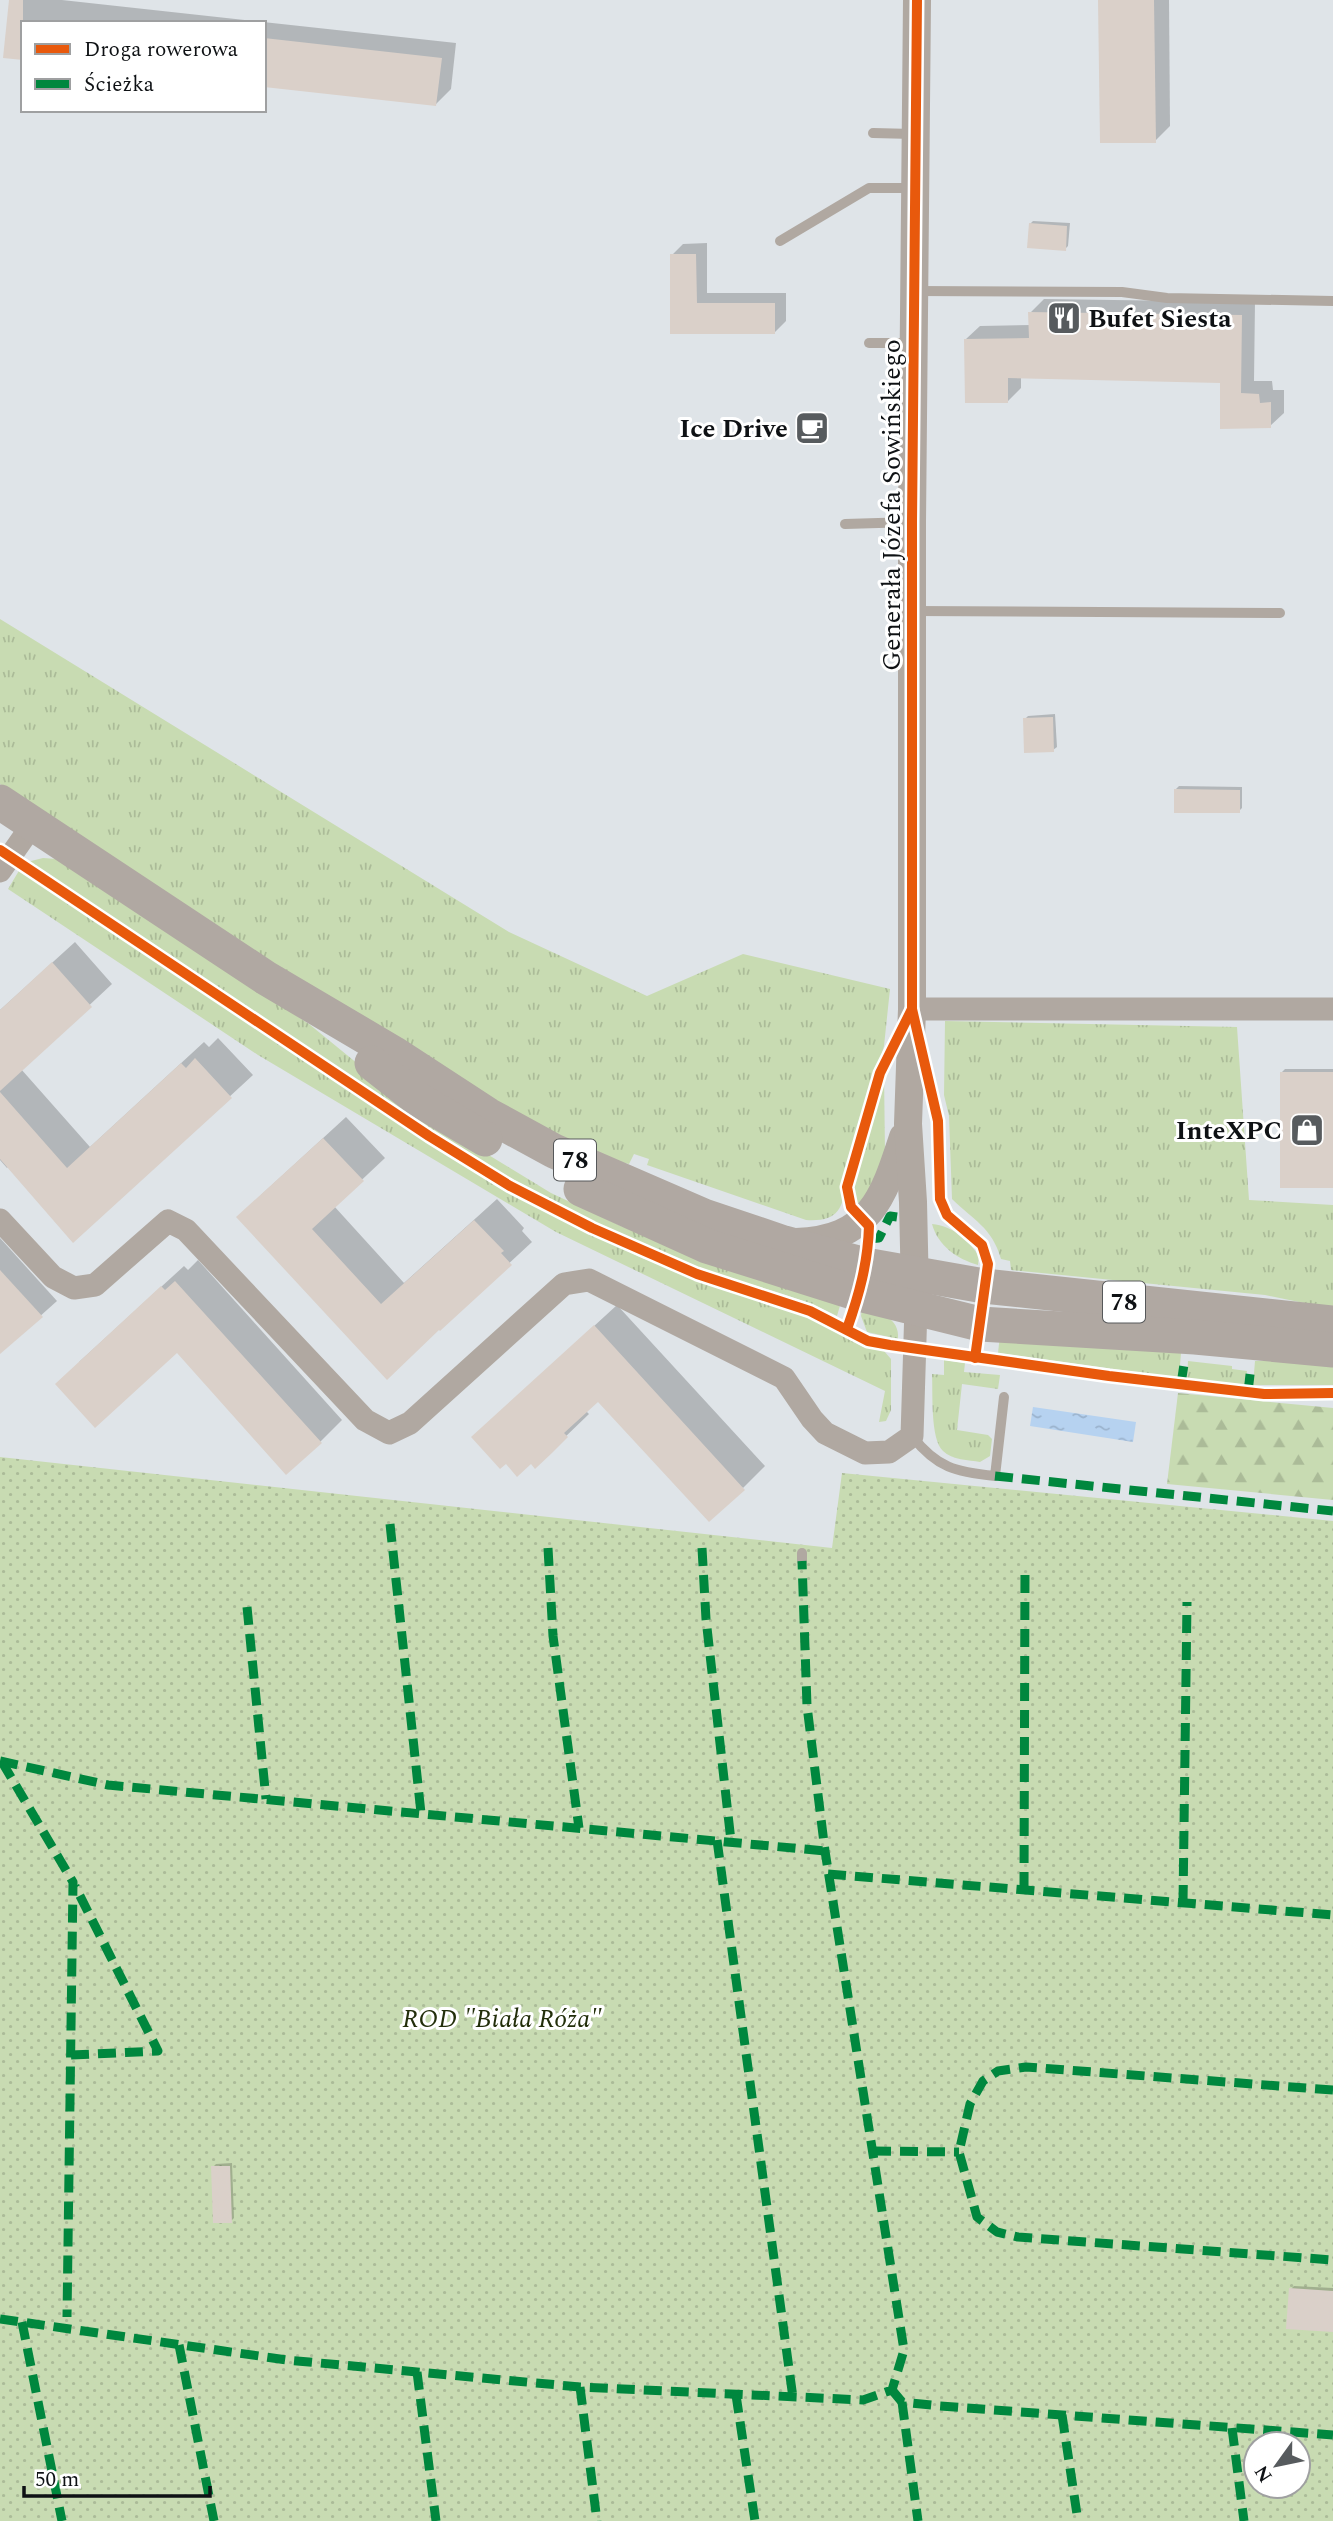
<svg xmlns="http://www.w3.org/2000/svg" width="1333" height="2521" viewBox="0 0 1333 2521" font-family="Spectral,serif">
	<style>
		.grass { fill: url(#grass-tufts) }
		.forest { fill: url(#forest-firs) }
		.garden { fill: url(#garden-dots); fill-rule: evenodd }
		.water { fill: url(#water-ripples) }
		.shadow { fill: #0003 }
		.building { fill: #dad0c9 }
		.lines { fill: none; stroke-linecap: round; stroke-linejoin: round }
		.service { stroke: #b0a8a1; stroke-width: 10 }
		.minor { stroke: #b0a8a1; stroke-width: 23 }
		.tertiary { stroke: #b0a8a1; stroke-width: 28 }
		.primary { stroke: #b0a8a2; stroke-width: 35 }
		.quiet { stroke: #00873e; stroke-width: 9; stroke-dasharray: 18 9; stroke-linecap: butt }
		.cycleway-casing { stroke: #fff; stroke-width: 15 }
		.cycleway { stroke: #e8590c; stroke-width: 10 }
		.labels { text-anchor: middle; stroke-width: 6; stroke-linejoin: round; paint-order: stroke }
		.shield { fill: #fff; stroke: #56585a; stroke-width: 2 }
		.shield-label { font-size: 24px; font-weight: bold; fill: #0e1114 }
		.poi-label { font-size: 26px; font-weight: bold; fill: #0e1114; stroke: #fff; text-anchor: end }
		.street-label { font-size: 26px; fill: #0e1114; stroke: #fff }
		.park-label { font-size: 26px; font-style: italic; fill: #222e0a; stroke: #fff }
	</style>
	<defs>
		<pattern id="grass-tufts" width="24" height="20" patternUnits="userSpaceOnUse" patternTransform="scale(1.75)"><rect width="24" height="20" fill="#c8dbb2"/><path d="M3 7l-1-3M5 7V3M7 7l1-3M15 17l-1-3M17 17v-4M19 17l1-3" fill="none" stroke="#abbb98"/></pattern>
		<pattern id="forest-firs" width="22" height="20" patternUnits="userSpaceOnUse" patternTransform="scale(1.75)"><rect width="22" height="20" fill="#c8dbb2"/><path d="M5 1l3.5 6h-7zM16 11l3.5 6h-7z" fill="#abbb98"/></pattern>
		<pattern id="garden-dots" width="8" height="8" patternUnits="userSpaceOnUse" patternTransform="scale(1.75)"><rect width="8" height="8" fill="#c8dbb2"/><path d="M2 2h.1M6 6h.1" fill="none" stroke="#abbb98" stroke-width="1.8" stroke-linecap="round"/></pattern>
		<pattern id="water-ripples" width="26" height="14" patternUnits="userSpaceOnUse" patternTransform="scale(1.75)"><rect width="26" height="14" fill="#b6d2f0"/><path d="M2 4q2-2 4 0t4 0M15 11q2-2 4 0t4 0" fill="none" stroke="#9bb3cd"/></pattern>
	</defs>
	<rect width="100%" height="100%" fill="#dfe4e8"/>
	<g class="grass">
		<path d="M 0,619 L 509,932 L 647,996 L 743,954 L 890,989 L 884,1046 L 845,1183 C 844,1210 836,1222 806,1220 L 647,1165 L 649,1159 L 634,1154 L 629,1164 L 581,1153 L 414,1058 L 0,784 Z"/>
		<path d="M 43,858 L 57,859 L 78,870 L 309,1024 L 413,1109 L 551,1193 L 621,1226 L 841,1302 L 837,1316 C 796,1294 749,1286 705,1270 C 616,1236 533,1193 451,1143 L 27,862 Z"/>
		<path d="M 20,869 L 365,1099 L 515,1196 L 642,1258 L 811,1317 L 863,1347 L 884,1351 L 891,1359 L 891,1410 L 886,1421 L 879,1422 L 885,1391 L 556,1232 L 258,1055 L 8,889 Z"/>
		<path d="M 945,1021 L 1237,1027 L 1249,1200 L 1333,1205 L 1333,1309 L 1265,1295 L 1011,1270 L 1010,1261 L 1001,1259 C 992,1227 973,1220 952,1199 L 949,1116 L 944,1095 Z"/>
		<path d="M 884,1073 L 885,1153 L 862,1210 L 854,1200 L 852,1187 L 882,1075 Z"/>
		<path d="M 932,1224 C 953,1226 967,1239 979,1256 L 978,1265 C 957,1259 938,1246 932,1224 Z"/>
		<path d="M 862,1308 C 879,1313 900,1317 898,1339 L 867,1332 L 861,1316 Z"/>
		<path d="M 1000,1335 L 1181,1353 L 1179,1378 L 998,1353 Z"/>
		<path d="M 1333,1358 L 1333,1385 L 1253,1385 L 1255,1361 Z"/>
		<path d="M 944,1360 L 965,1363 L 964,1372 L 1000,1375 L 998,1389 L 962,1384 L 957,1430 L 988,1435 L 992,1439 L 990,1456 L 980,1462 C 969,1460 952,1460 943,1451 C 930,1439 933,1392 932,1374 L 944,1375 Z"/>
		<path d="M 1188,1361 L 1232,1366 L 1232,1369 L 1247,1371 L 1245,1385 L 1187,1379 Z"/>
	</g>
	<path class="forest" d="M 1178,1393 L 1333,1408 L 1333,1500 L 1167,1484 Z"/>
	<path class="garden" d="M 0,1457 L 832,1548 L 842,1473 L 1333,1521 L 1333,2521 L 0,2521 ZM 1256,2444 L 1298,2444 L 1298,2486 L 1256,2486 Z"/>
	<path class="water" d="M 1033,1407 L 1136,1422 L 1133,1442 L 1030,1426 Z"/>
	<g class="shadow">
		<path d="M 21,0 L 62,0 L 456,43 L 451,89 L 436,104 L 264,85 L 264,23 L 23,23 Z"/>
		<path d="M 1100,0 L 1169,0 L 1170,126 L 1155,141 Z"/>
		<path d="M 1033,221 L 1070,223 L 1068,246 L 1065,249 L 1030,224 Z"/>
		<path d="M 707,243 L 707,293 L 786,293 L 786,321 L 775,332 L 672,332 L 672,255 L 683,244 Z"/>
		<path d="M 1044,299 L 1255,302 L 1254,381 L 1272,381 L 1273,390 L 1284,390 L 1284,413 L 1270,426 L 1222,381 L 1021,377 L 1021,388 L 1008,401 L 966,339 L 980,326 L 1031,325 L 1030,313 Z"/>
		<path d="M 1055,714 L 1057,747 L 1053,750 L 1025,719 L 1028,716 Z"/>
		<path d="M 1179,786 L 1242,787 L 1242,808 L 1239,811 L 1176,789 Z"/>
		<path d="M 75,942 L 112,984 L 21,1069 L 90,1147 L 204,1042 L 209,1047 L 218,1038 L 253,1075 L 74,1240 L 9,1166 L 7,1168 L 0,1160 L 0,1010 Z"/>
		<path d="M 1285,1069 L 1333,1069 L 1333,1186 L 1282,1072 Z"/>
		<path d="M 346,1117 L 385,1158 L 334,1206 L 404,1283 L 497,1199 L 524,1228 L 522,1231 L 532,1242 L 387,1377 L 261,1195 Z"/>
		<path d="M 0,1238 L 57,1301 L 0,1352 Z"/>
		<path d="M 198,1260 L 342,1420 L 320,1442 L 177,1351 L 79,1362 L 184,1266 L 188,1270 Z"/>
		<path d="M 617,1305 L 765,1466 L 743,1488 L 598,1400 L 586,1411 L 589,1414 L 535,1466 L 531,1462 L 506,1462 L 473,1437 Z"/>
		<path d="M 232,2163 L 234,2218 L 231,2221 L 213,2167 L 216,2164 Z"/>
		<path d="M 1294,2286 L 1333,2288 L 1333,2330 L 1291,2289 Z"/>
	</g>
	<g class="building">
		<path d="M 9,0 L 23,0 L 23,60 L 3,58 Z"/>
		<path d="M 1098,0 L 1154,0 L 1156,143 L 1100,143 Z"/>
		<path d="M 264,38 L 442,58 L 436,106 L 264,87 Z"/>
		<path d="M 1029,223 L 1067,226 L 1066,251 L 1027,248 Z"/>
		<path d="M 670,254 L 696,254 L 697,303 L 775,303 L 775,334 L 670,334 Z"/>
		<path d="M 1028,312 L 1242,315 L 1241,393 L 1259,394 L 1260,403 L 1271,402 L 1271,428 L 1220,429 L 1220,383 L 1008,378 L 1008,403 L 965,403 L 964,339 L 1029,338 Z"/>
		<path d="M 1053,717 L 1054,752 L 1024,753 L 1023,718 Z"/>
		<path d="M 1174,789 L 1240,790 L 1240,813 L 1174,813 Z"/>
		<path d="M 52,962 L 92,1007 L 0,1091 L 0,1010 Z"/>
		<path d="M 195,1058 L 232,1098 L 73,1243 L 0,1159 L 0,1092 L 67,1168 L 181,1063 L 186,1068 Z"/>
		<rect x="1280" y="1072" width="53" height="116"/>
		<path d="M 323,1138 L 364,1181 L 312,1229 L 381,1304 L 474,1220 L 504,1251 L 501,1253 L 512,1265 L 440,1331 L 439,1330 L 387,1380 L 236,1217 Z"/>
		<path d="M 0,1270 L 43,1317 L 0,1354 Z"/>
		<path d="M 175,1281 L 322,1443 L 286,1475 L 177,1353 L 95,1428 L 55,1384 L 161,1286 L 165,1290 Z"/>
		<path d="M 594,1325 L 745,1490 L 709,1522 L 598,1402 L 564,1433 L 568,1437 L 552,1453 L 535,1469 L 531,1464 L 517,1477 L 506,1464 L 500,1469 L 471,1437 Z"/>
		<path d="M 211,2166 L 230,2166 L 232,2223 L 213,2223 Z"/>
		<path d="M 1289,2288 L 1333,2291 L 1333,2332 L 1286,2329 Z"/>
	</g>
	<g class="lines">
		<g class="service">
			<path d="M 873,133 L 913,134"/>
			<path d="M 780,241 L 869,188 L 912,188"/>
			<path d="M 916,291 L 1122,292 L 1167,298 L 1333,301"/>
			<path d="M 869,343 L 913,343"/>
			<path d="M 845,524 L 912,522"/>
			<path d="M 913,611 L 1280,613"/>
			<path d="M 912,1436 C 937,1468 956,1472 995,1476 L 1004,1397"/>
			<path d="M 802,1561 L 802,1553"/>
		</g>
		<g class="minor">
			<path d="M 0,871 L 33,824"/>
			<path d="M 912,1009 L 1333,1009"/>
			<path d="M 0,1220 L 53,1277 L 74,1288 L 95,1285 L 168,1221 L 186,1230 L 365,1420 L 389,1433 L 410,1423 L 564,1284 L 589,1280 L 784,1378 L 812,1419 L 825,1433 L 865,1453 L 889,1452 L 912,1436 L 916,1307"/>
		</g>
		<g class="tertiary">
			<path d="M 796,1242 C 869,1240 883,1199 903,1137"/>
			<path d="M 915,1292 L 913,1202 L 908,1124 L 912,1009 L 912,522 L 917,0"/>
		</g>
		<g class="primary">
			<path d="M 0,802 L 266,978 L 393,1053 L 488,1115 L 554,1151 L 704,1216 L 784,1243 L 865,1265 L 984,1286 L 1333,1323"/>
			<path d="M 372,1063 L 419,1100 L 485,1139"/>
			<path d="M 581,1189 L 707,1246 L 859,1294 L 980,1324 L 1195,1337 L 1333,1350"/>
		</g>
		<g class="quiet">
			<path d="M 868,1239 L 879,1238 L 890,1216 L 897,1217"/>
			<path d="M 1181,1384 L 1185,1358"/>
			<path d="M 1248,1392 L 1251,1366"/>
			<path d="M 995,1476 L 1333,1511"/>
			<path d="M 390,1524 L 421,1813"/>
			<path d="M 548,1548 L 553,1636 L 579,1828"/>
			<path d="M 702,1548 L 706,1619 L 731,1841"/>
			<path d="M 247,1607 L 266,1799"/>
			<path d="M 0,1761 L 108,1785 L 825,1851"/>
			<path d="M 2,1762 L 73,1882 L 67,2317"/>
			<path d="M 717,1840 L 793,2398"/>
			<path d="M 828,1874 L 1333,1915"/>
			<path d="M 1024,1890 L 1025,1567"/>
			<path d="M 1183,1903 L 1187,1602"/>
			<path d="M 71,2055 L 158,2051 L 75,1886"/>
			<path d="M 1333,2090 L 1026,2067 L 998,2071 L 983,2081 L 970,2104 L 959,2152 L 977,2217 L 997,2232 L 1018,2237 L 1333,2260"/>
			<path d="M 873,2151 L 959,2152"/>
			<path d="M 0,2319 L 287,2360 L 580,2387 L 863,2400 L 892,2390 L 904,2350 L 825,1851 L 807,1706 L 802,1561"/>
			<path d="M 22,2322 L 62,2521"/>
			<path d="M 179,2345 L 214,2521"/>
			<path d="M 417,2372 L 436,2521"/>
			<path d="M 580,2387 L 597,2521"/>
			<path d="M 892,2390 L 902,2402 L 940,2406 L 1333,2435"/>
			<path d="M 736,2395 L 755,2521"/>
			<path d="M 902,2402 L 918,2521"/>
			<path d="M 1062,2415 L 1078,2521"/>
			<path d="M 1232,2428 L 1244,2521"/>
		</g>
		<g class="cycleway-casing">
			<g id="cycleway">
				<path d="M 917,0 L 912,522 L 912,1009 L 938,1121 L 940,1199 L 947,1215 L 982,1245 L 988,1264 L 975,1358"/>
				<path d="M 0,850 L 429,1136 L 510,1186 L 592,1228 L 697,1274 L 810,1311 L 868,1341 L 890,1345 L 1109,1376 L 1264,1394 L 1333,1393"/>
				<path d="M 847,1329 C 859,1295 868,1263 869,1226 L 851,1207 L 847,1187 L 880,1073 L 912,1009"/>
			</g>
		</g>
		<use href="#cycleway" class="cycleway"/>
	</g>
	<defs>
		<g id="restaurant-square" transform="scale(1.75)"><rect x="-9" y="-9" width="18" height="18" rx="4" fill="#575b5e" stroke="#fff"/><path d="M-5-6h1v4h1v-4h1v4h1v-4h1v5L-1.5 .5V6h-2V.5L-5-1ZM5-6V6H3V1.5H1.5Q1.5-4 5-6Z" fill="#fff"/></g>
		<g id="cafe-square" transform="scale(1.75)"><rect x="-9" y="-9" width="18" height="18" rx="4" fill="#575b5e" stroke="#fff"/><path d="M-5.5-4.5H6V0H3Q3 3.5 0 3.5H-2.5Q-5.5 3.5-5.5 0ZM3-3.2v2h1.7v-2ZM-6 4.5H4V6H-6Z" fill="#fff"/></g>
		<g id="shop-square" transform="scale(1.75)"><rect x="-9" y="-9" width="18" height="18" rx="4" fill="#575b5e" stroke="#fff"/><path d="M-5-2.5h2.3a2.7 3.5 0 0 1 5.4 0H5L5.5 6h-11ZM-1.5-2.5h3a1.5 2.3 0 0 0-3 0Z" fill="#fff"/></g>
	</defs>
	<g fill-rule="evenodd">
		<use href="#restaurant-square" x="1064" y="318"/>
		<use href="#cafe-square" x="812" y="428"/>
		<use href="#shop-square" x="1307" y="1130"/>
	</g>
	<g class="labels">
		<g class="shield">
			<rect x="554" y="1139.5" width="42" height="41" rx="5"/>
			<rect x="1103" y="1281.5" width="42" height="41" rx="5"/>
		</g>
		<g class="shield-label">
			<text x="575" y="1168">78</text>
			<text x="1124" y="1310">78</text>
		</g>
		<g class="poi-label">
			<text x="1088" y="327" text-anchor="start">Bufet Siesta</text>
			<text x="788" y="437">Ice Drive</text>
			<text x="1282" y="1139">InteXPC</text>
		</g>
		<g class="street-label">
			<text transform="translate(891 505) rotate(-90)" y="9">Generała Józefa Sowińskiego</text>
		</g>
		<g class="park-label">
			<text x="502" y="2027">ROD "Biała Róża"</text>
		</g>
	</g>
	<rect x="21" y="21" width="245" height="91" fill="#ffffff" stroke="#9fa0a1" stroke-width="2"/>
	<rect x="35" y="44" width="35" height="10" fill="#e8590c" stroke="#9fa0a1" stroke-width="2"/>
	<text x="84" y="56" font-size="21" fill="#0e1114">Droga rowerowa</text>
	<rect x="35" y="79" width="35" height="10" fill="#00873e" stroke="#9fa0a1" stroke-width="2"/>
	<text x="84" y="91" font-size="21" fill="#0e1114">Ścieżka</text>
	<g transform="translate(1277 2465) rotate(237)"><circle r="33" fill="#ffffff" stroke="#9fa0a1" stroke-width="2"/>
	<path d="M0-5L12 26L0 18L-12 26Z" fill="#575b5e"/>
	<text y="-10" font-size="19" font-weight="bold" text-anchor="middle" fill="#0e1114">N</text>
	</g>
	<path d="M24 2486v10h186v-10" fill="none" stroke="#0e1114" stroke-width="3.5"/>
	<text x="35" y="2486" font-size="21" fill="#0e1114" stroke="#ffffff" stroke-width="5" paint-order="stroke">50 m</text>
</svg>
